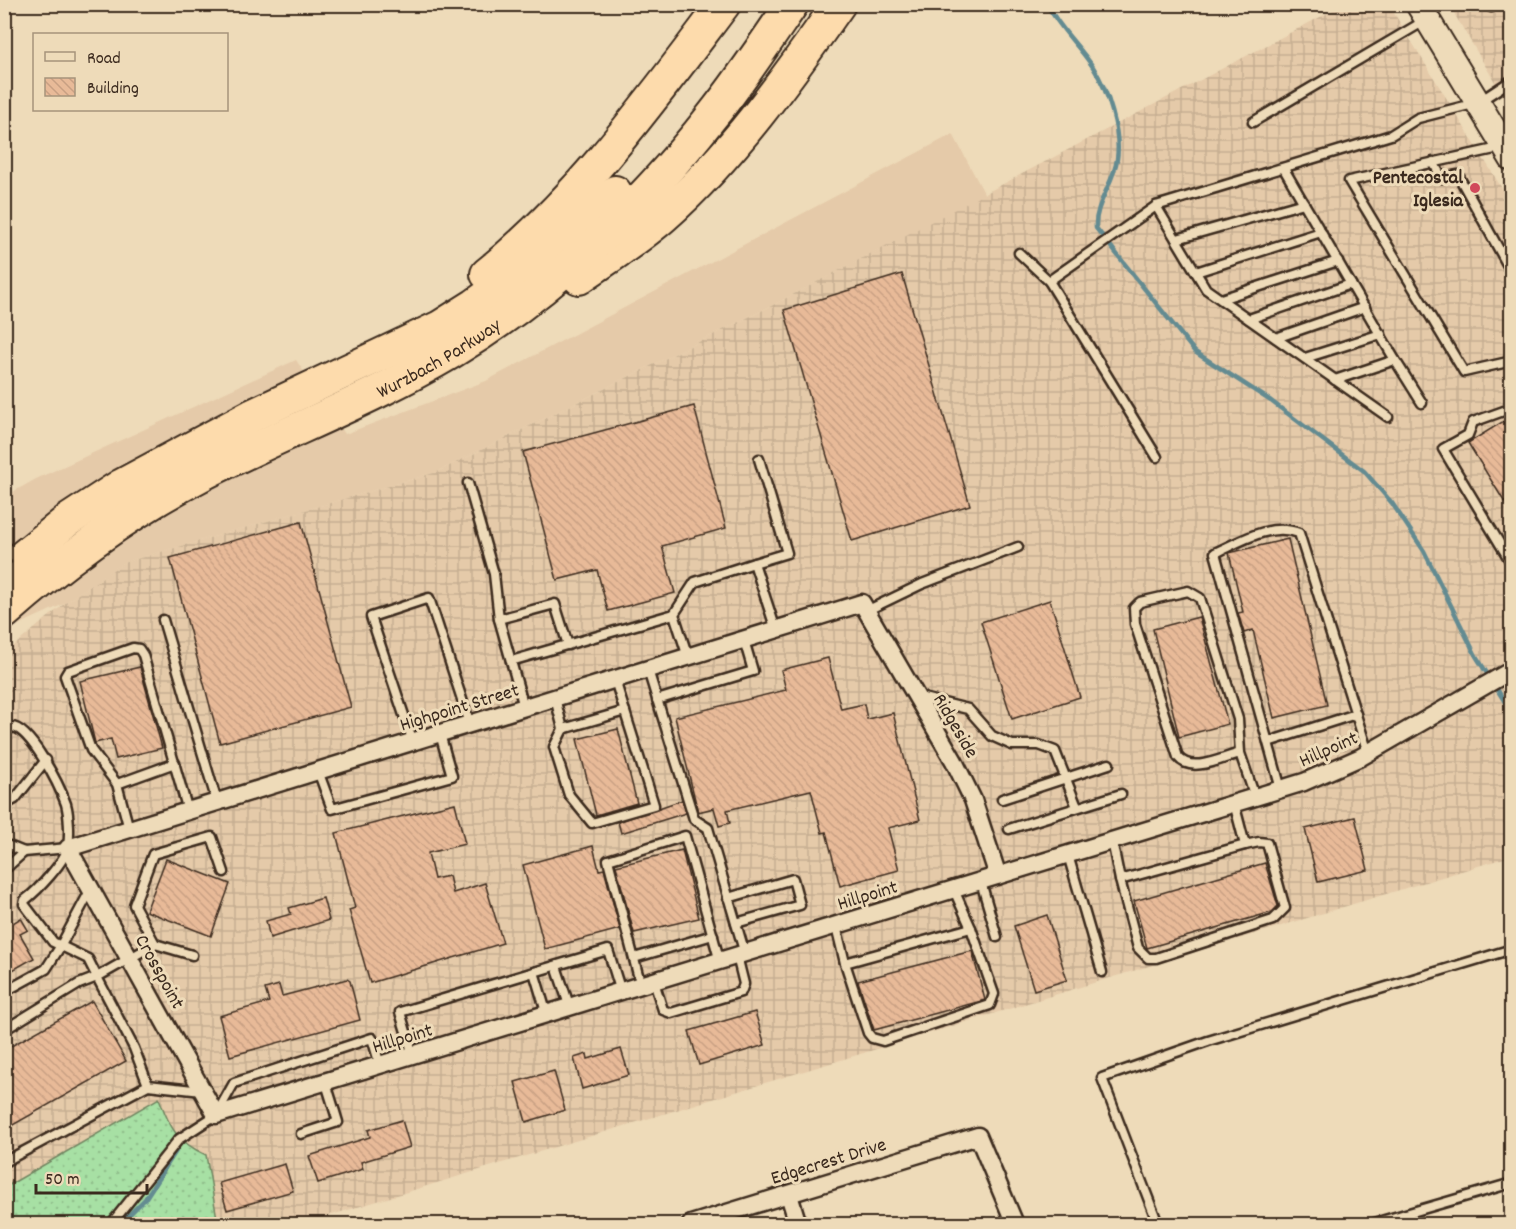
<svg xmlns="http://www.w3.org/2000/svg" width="1516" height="1229" viewBox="0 0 1516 1229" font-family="Dekko,sans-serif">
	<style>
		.built { fill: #e5caa9 }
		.industrial { fill: url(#industrial-grid) }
		.grass { fill: url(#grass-dots); stroke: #718561; stroke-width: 1.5 }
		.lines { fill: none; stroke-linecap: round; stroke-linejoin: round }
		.stream { stroke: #648b91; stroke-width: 4.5 }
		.building { fill: url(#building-back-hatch); stroke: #3b2a1e; stroke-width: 1.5 }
		.service-casing { stroke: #3b2a1e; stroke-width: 13 }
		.minor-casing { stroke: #3b2a1e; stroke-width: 21 }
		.secondary-casing { stroke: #3b2a1e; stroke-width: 28 }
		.motorway-casing { stroke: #3b2a1e; stroke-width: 36 }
		.service { stroke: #eedbb9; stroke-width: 8 }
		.minor { stroke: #eedbb9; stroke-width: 16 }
		.secondary { stroke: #eedbb9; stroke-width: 24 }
		.motorway { stroke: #fddbac; stroke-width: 32 }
		.rail { stroke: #3b2a1e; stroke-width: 4.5 }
		.poi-dot { fill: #d1495b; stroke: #eedbb9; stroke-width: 2 }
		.labels { text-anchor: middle; stroke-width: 6; stroke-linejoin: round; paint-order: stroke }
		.poi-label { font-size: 20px; font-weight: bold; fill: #3b2a1e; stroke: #eedbb9; text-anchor: end }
		.street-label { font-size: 20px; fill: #3b2a1e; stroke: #eedbb9 }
	</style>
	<defs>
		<pattern id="industrial-grid" width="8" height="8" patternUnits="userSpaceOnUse" patternTransform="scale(1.5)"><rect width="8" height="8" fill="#e5caa9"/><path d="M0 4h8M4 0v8" fill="none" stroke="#c5ae91"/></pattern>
		<pattern id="grass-dots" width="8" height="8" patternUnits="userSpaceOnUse" patternTransform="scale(1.5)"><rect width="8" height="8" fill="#a7e0a4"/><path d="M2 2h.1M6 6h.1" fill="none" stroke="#91c08d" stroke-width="1.8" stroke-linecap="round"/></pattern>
		<pattern id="building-back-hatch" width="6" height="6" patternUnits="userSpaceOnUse" patternTransform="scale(1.5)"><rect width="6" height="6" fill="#e8ba98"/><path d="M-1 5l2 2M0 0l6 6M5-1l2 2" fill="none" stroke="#c8a083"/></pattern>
	</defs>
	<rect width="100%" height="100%" fill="#eedbb9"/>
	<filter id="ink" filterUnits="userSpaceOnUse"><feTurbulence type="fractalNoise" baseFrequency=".0167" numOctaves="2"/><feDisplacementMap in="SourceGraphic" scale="12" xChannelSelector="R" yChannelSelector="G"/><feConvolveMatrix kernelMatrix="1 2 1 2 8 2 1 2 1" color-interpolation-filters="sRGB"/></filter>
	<g filter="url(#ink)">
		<path class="built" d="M 953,134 L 985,195 L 775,304 L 437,472 L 124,563 L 64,604 L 5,631 L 4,497 L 36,479 L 296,360 L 345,434 L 486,381 Z"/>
		<g class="industrial">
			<path d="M 1343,5 L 1389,5 L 1511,203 L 1511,856 L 302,1224 L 218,1224 L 206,1155 L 187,1146 L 169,1127 L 158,1098 L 5,1188 L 4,654 L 64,604 L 123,563 L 437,472 L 775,304 Z"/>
			<path d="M 1449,5 L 1511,5 L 1511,109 Z"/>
		</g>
		<path class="grass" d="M 159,1098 C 170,1128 176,1141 206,1155 L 218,1224 L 5,1224 L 4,1188 Z"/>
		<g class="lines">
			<g class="stream">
				<path d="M 1047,4 C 1060,30 1078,44 1093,67 C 1108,90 1121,132 1117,159 C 1114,183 1094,205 1096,228 L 1195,352 L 1271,401 L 1364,471 L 1392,503 L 1424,551 L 1476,656 L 1512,713"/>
				<path d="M 120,1224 L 145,1199 L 176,1151"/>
			</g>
		</g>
		<g class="building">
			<path d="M 902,274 L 970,505 L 852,541 L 784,310 Z"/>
			<path d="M 694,406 L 726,528 L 662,546 L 675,593 L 608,611 L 597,570 L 557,580 L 523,452 Z"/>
			<path d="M 1512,416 L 1512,514 L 1468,443 Z"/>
			<path d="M 301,522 L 351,707 L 220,743 L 170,558 Z"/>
			<path d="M 1288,539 L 1327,705 L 1274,718 L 1253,630 L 1244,633 L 1238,613 L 1243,612 L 1229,553 Z"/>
			<path d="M 1050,600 L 1080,697 L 1012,719 L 981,622 Z"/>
			<path d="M 1199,617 L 1228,724 L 1179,737 L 1153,629 Z"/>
			<path d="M 828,658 L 841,709 L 864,704 L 867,719 L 893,713 L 920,820 L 888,828 L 899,870 L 840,886 L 826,832 L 822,833 L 811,790 L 727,810 L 730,823 L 719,826 L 714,808 L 698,812 L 675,717 L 786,690 L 781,670 Z"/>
			<path d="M 140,667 L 162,748 L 116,759 L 111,739 L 95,743 L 80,681 Z"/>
			<path d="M 618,729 L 637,803 L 596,815 L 577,739 Z"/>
			<path d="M 682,800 L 686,813 L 621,833 L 618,822 Z"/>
			<path d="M 455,803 L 465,844 L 428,853 L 434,879 L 449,876 L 453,893 L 485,883 L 503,943 L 370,983 L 349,910 L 355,908 L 336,833 Z"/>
			<path d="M 1355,817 L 1368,870 L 1318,882 L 1305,829 Z"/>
			<path d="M 593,846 L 599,870 L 604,869 L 620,929 L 545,949 L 523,865 Z"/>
			<path d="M 682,850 L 699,918 L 634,933 L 616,866 Z"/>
			<path d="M 166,859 L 230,884 L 211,936 L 146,911 Z"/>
			<path d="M 1265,863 L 1278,906 L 1272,912 L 1147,948 L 1134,901 Z"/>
			<path d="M 323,898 L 329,920 L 270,938 L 266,921 L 291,914 L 289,908 Z"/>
			<path d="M 4,907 L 13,923 L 21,918 L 28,930 L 20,934 L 34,958 L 4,975 Z"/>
			<path d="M 1047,915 L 1067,980 L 1034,990 L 1014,926 Z"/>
			<path d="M 972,951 L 985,1000 L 874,1030 L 858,981 Z"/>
			<path d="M 347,979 L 350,981 L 360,1020 L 230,1056 L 219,1016 L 269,1002 L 265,989 L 279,985 L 282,996 Z"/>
			<path d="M 92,1001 L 126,1061 L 4,1130 L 4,1050 Z"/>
			<path d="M 755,1012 L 765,1045 L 699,1065 L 689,1031 Z"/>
			<path d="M 621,1049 L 629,1075 L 582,1089 L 574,1058 L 587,1054 L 588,1059 Z"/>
			<path d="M 554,1071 L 565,1110 L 526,1122 L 515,1082 Z"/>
			<path d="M 402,1120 L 410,1147 L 361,1162 L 363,1169 L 318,1183 L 309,1156 L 370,1137 L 368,1130 Z"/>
			<path d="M 285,1164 L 293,1191 L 227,1210 L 219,1183 Z"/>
		</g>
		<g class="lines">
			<g class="service-casing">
				<g id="service">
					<path d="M 1490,4 L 1491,7 L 1497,4"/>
					<path d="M 1253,122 L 1426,20"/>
					<path d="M 1504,147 L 1349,181 L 1464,372 L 1512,361"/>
					<path d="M 1433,162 L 1442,178 L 1458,175 L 1512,273"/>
					<path d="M 1284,169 L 1395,360 L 1335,380"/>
					<path d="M 1177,239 L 1304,203"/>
					<path d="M 1019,253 L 1049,281 L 1156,206"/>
					<path d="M 1196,272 L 1321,232"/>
					<path d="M 1049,281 L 1157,457"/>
					<path d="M 1221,299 L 1338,261"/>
					<path d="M 1249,319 L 1351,284"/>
					<path d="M 1276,338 L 1365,307"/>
					<path d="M 1305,358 L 1381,334"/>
					<path d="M 1395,360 L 1422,403"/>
					<path d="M 1512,408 L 1473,422 L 1468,435 L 1443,449 L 1512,564"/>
					<path d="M 1388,417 L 1206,289 L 1156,206 L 1391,135 L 1418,118 L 1477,103 L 1512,80"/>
					<path d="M 468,483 L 494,574 L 499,619 L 524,707"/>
					<path d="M 754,563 L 787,553 L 759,459"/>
					<path d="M 866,611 L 922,584 L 1018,547"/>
					<path d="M 499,619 L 555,604 L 568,645"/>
					<path d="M 163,620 L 217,802"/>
					<path d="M 688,657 L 674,614 L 695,582 L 754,563 L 776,630"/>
					<path d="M 511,661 L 674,614"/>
					<path d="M 648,670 L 694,819 L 708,828 L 745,954"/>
					<path d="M 919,697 L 968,709 L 992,736 L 1012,745 L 1039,745 L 1055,751 L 1077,807"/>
					<path d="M 555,698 L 563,729 L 554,747 L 569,795 L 592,823 L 654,805 L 615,680"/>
					<path d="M 657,700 L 753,671 L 744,640"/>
					<path d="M 563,729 L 625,711"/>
					<path d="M 4,735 L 11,727 C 30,726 60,787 66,804 C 69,815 70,835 68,846 C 66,861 37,891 25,900 L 24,904 L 53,942 L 88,959 L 97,977 L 79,984 L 4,1030"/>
					<path d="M 413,742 L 371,617 L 429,598 L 470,724"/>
					<path d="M 1268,742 L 1356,714"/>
					<path d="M 1240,753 C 1222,758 1191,774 1178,757 L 1135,624 L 1134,608 L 1140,602 L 1188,591 L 1200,598 L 1238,719 L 1240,753 L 1255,797"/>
					<path d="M 318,771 L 332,809 L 452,776 L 440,734"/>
					<path d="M 117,784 L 175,763"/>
					<path d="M 1281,789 L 1215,553 C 1241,541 1271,522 1299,533 L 1368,753"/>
					<path d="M 1002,799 L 1109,764"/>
					<path d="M 4,805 L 15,799 L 46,760"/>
					<path d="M 129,829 L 117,784 L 91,750 L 65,676 L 68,671 L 133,648 L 139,649 L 143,655 L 188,811"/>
					<path d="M 1009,829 L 1121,794"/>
					<path d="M 1112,841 L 1120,880 L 1245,845 L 1234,803"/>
					<path d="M 4,844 L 24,852 L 68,848"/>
					<path d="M 1068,855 L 1102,972"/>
					<path d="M 4,870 L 24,852"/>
					<path d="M 1120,880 L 1138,948 L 1148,958 L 1156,958 L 1273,920 L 1285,908 L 1267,843 L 1259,842 L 1245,845"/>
					<path d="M 981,882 L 997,937"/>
					<path d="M 728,898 L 793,879 L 800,905 L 736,923"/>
					<path d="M 836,926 L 845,963 L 971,928 L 954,890"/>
					<path d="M 155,944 L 134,905 L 153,854 L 212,837 L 224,872"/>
					<path d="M 192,955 L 155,944 L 97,977 L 134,1048 L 148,1085 L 202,1091"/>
					<path d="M 634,958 L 713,935"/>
					<path d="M 845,963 L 868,1033 L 872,1038 L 883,1041 L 990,1005 L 994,994 L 971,928"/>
					<path d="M 556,966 L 570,1008"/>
					<path d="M 654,982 L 663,1010 L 671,1013 L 741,992 L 744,984 L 737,956"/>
					<path d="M 641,986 L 608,860 L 685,836 L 720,962"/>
					<path d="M 4,992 L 46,969 L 60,947 L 91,889"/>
					<path d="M 547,1015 L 534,972 L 608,950 L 621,992"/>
					<path d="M 413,1055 L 400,1012 L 534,972"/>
					<path d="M 301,1134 L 338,1122 L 326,1083"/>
					<path d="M 4,1162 L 148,1085"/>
					<path d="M 111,1224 L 179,1139 L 216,1115 L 234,1083 L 372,1038 L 380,1065"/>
					<path d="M 1158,1224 L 1102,1078 L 1208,1041 L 1512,949"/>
					<path d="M 1371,1224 L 1512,1183"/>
				</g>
			</g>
			<g class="minor-casing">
				<g id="minor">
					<path d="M 998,876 L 973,800 L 954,761 L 862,603 L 68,848 L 216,1115 L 1304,782 L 1361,757 L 1512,670"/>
					<path d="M 789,1195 L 798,1224"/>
					<path d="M 691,1224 L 978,1136 L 1015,1224"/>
				</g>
			</g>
			<g class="secondary-casing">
				<path id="secondary" d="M 1418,4 L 1512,159"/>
			</g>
			<g class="motorway-casing">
				<g id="motorway">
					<path d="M 487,274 C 580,199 652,99 724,4"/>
					<path d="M 579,278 C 608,258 638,239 664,216 C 731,157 788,77 839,4"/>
					<path d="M 4,572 L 67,521 L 122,485 L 251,416 L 440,327 L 475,305 L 560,243 L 615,192"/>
					<path id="s1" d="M 4,613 C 64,560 128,513 199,476 C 282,433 369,401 450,353 C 550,293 640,208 712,116 C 741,80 766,42 792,4"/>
				</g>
			</g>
			<use href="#service" class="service"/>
			<use href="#minor" class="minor"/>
			<use href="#secondary" class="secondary"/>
			<use href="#motorway" class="motorway"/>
			<path class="rail" d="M 4,564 L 10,562"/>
		</g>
	</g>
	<circle class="poi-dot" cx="1475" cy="188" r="6"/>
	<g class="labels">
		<g class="poi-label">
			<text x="1463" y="183">Pentecostal<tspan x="1463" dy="23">Iglesia</tspan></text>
		</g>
		<g class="street-label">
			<text dy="7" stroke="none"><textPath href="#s1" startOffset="506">Wurzbach Parkway</textPath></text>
			<text transform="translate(459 706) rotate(-17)" y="7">Highpoint Street</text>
			<text transform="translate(957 725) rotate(60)" y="7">Ridgeside</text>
			<text transform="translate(1328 748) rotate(-24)" y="7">Hillpoint</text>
			<text transform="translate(867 894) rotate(-17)" y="7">Hillpoint</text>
			<text transform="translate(161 971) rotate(61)" y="7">Crosspoint</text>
			<text transform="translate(402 1037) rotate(-17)" y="7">Hillpoint</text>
			<text transform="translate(828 1160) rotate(-17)" y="7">Edgecrest Drive</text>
		</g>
	</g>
	<rect width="1516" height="1229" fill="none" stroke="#eedbb9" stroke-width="24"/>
	<rect x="12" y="12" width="1492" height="1205" fill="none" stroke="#3b2a1e" stroke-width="2" filter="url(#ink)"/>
	<rect x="33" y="33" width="195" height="78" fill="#eedbb9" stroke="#a6947b" stroke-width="1.5"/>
	<rect x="45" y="52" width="30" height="9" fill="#eedbb9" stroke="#a6947b" stroke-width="1.5"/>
	<text x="87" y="63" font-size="18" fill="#3b2a1e">Road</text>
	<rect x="45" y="78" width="30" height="18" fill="url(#building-back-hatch)" stroke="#a6947b" stroke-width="1.5"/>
	<text x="87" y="93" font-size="18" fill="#3b2a1e">Building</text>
	<path d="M36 1184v9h111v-9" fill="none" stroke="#3b2a1e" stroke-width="3"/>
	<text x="45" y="1184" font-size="18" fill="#3b2a1e" stroke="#eedbb9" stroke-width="4.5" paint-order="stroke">50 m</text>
</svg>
